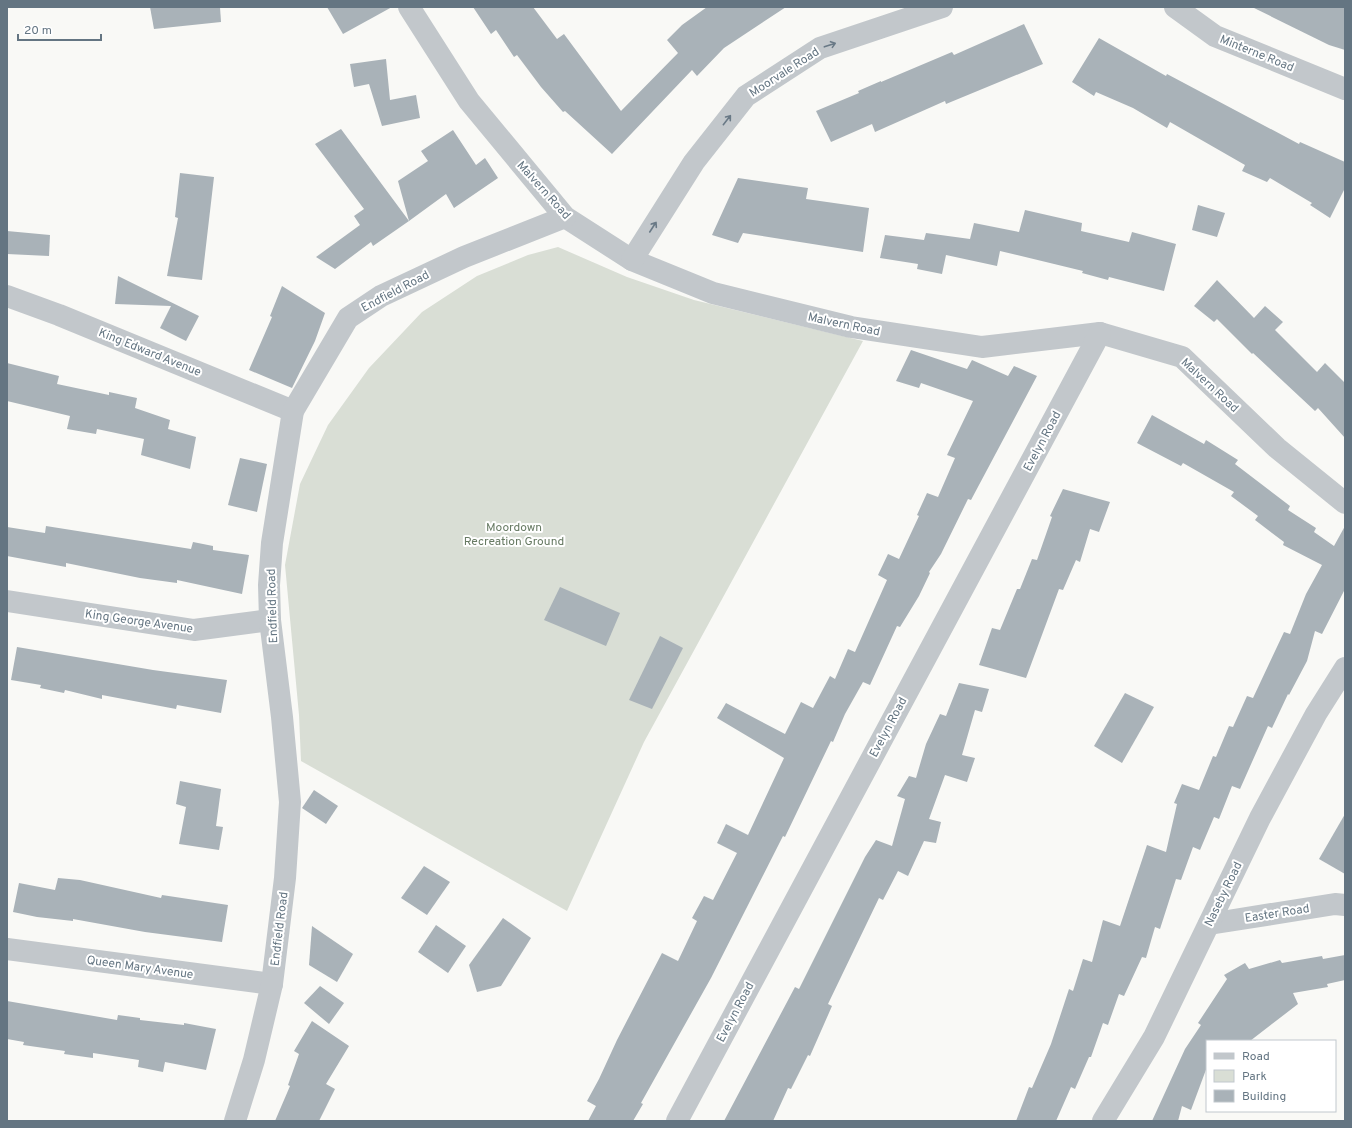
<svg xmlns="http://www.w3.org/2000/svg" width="1352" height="1128" viewBox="0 0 1352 1128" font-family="Overpass,sans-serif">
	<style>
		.green { fill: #d9ded5 }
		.building { fill: #a9b2b8 }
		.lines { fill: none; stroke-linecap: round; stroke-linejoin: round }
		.minor { stroke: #c2c7cb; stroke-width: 22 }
		.oneway { stroke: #697986 }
		.labels { text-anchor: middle; stroke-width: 4; stroke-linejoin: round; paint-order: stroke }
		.street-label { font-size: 12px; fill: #647582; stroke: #fff }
		.park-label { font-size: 12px; fill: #677a63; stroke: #fff }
	</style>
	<rect width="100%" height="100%" fill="#f9f9f6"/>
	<path class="green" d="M 558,247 L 627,277 L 694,300 L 863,341 L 644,742 L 567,911 L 301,761 L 299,715 L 285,565 L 300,484 L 328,425 L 369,368 L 422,312 L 477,276 L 528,255 Z"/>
	<g class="building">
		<path d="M 150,7 L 220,7 L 221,22 L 154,29 Z"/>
		<path d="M 327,7 L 392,7 L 343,34 Z"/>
		<path d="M 473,7 L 533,7 L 557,39 L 564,34 L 621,111 L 678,53 L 667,40 L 682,25 L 707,7 L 786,7 L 724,48 L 697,76 L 692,70 L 612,154 L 565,111 L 563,112 L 541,87 L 517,55 L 514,57 L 496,30 L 491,34 Z"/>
		<path d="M 1252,7 L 1345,7 L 1345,50 L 1329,45 Z"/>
		<path d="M 1024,24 L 1043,64 L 946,104 L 945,101 L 875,132 L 872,124 L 831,142 L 816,111 L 859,93 L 858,91 L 881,81 L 881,82 L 952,52 L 954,55 Z"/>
		<path d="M 1099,38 L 1166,76 L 1167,74 L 1299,144 L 1300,142 L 1345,162 L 1345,188 L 1330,218 L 1310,205 L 1312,203 L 1270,178 L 1267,182 L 1242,171 L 1245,165 L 1170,122 L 1167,128 L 1133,108 L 1096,92 L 1094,96 L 1072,82 Z"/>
		<path d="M 386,59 L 390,100 L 416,95 L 420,118 L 382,126 L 369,84 L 354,87 L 350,64 Z"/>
		<path d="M 341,129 L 409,221 L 373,246 L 371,242 L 335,269 L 316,257 L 360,225 L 354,216 L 364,209 L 315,144 Z"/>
		<path d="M 453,130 L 476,165 L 485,158 L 498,178 L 454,208 L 446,194 L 409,221 L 398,181 L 428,161 L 421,151 Z"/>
		<path d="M 180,173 L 214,177 L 202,280 L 167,276 L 178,218 L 175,217 Z"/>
		<path d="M 738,178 L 808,188 L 806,199 L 869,208 L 863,252 L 743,233 L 738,243 L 712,235 Z"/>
		<path d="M 1198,205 L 1225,213 L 1217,237 L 1192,230 Z"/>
		<path d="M 1025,210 L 1082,223 L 1081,231 L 1129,242 L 1132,232 L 1176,244 L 1164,291 L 1109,277 L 1108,280 L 1082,273 L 1083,271 L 1000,251 L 997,266 L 946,255 L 942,274 L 917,269 L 918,264 L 880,258 L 885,235 L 924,240 L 926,233 L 970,239 L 974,223 L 1019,232 Z"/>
		<path d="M 7,231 L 50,235 L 49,256 L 7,254 Z"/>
		<path d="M 118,276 L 199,316 L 186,341 L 160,328 L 171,306 L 115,304 Z"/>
		<path d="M 1217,280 L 1254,318 L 1265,306 L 1283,322 L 1275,330 L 1317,372 L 1325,363 L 1345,383 L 1345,438 L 1318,408 L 1315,411 L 1253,353 L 1252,354 L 1217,319 L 1214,322 L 1194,306 Z"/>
		<path d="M 282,286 L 325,313 L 315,341 L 292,388 L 249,370 L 272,317 L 270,316 Z"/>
		<path d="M 911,350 L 967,369 L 972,360 L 1008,376 L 1014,366 L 1037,376 L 971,500 L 968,499 L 941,554 L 929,572 L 930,573 L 919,596 L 900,627 L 897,626 L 870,685 L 863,682 L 845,714 L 833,742 L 831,741 L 785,837 L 783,836 L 711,978 L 641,1103 L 643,1104 L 633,1121 L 588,1121 L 596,1106 L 587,1101 L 599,1079 L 617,1040 L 662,953 L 678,961 L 697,921 L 692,918 L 704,896 L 713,900 L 737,853 L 717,843 L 726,824 L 748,835 L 784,758 L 717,718 L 726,703 L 785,734 L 801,702 L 813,708 L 830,676 L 835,679 L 848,649 L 855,652 L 887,580 L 878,575 L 888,554 L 899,559 L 919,516 L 917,515 L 927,493 L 938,497 L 955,458 L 947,455 L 973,401 L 921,383 L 919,388 L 896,381 Z"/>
		<path d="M 7,363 L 59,376 L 57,384 L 109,395 L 109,392 L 137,398 L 135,408 L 170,420 L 168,429 L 196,437 L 190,469 L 141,455 L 144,439 L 97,429 L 96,434 L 67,429 L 70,416 L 7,401 Z"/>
		<path d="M 1152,415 L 1204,444 L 1206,440 L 1238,460 L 1235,464 L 1290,506 L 1288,510 L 1316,528 L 1314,532 L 1334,546 L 1345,526 L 1345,589 L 1322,634 L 1315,631 L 1307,661 L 1289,695 L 1288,694 L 1272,728 L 1268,726 L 1240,789 L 1232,786 L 1219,819 L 1214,817 L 1200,850 L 1193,847 L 1181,880 L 1176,879 L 1160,929 L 1155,927 L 1146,958 L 1142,957 L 1124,996 L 1119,994 L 1108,1025 L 1103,1023 L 1091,1057 L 1089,1057 L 1075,1089 L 1071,1087 L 1056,1121 L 1016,1121 L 1029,1087 L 1032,1088 L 1051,1044 L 1069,989 L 1073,991 L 1083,959 L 1092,962 L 1103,920 L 1120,926 L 1147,845 L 1166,852 L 1177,804 L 1174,803 L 1182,784 L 1199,790 L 1213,756 L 1216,757 L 1229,726 L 1233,727 L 1247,696 L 1253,698 L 1284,632 L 1290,634 L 1306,594 L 1322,565 L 1283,545 L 1284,542 L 1255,520 L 1258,516 L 1231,496 L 1234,492 L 1183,463 L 1181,466 L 1137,443 Z"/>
		<path d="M 240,458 L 267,464 L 257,512 L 228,505 Z"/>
		<path d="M 1063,489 L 1110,502 L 1099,532 L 1090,529 L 1080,562 L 1076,560 L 1063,590 L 1059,589 L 1026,678 L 979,665 L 992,628 L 1000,630 L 1017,589 L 1020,589 L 1032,559 L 1037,560 L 1052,517 L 1050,516 Z"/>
		<path d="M 46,526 L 191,549 L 193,542 L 213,546 L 213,550 L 249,555 L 242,594 L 177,580 L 177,583 L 140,578 L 66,563 L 66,567 L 7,556 L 7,527 L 45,533 Z"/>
		<path d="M 560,587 L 620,613 L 606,646 L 544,620 Z"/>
		<path d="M 660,636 L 683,648 L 652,709 L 629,700 Z"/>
		<path d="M 17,647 L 153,670 L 227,680 L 221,713 L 177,705 L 176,709 L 102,695 L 102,699 L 65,690 L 64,693 L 40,688 L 41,685 L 11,680 Z"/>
		<path d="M 959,683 L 989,689 L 982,712 L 975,710 L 962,755 L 975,758 L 967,782 L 945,775 L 929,819 L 941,822 L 936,843 L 924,841 L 908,876 L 898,871 L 883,900 L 879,898 L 828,1004 L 832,1006 L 810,1056 L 808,1055 L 791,1089 L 788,1088 L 773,1121 L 724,1121 L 795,987 L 799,989 L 865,857 L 876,840 L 892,846 L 905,799 L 897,796 L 909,776 L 916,778 L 926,744 L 940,714 L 946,716 Z"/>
		<path d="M 1125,693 L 1154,707 L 1122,763 L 1094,746 Z"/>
		<path d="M 180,781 L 221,789 L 216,826 L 223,827 L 219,850 L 179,844 L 186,807 L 176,804 Z"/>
		<path d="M 314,790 L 338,806 L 326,824 L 302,808 Z"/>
		<path d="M 1345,814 L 1345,874 L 1319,859 Z"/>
		<path d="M 424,866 L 450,882 L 427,915 L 401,898 Z"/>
		<path d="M 58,878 L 80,880 L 161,898 L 162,895 L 228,905 L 222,942 L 145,932 L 73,919 L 73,921 L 37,917 L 13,912 L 19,883 L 55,890 Z"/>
		<path d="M 503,918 L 531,938 L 501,986 L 477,992 L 469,965 Z"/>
		<path d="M 436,925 L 466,946 L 448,973 L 418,952 Z"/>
		<path d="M 312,926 L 353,954 L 337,982 L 309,965 Z"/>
		<path d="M 1345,955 L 1345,980 L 1327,984 L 1328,987 L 1293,993 L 1298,1004 L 1250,1041 L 1207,1041 L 1207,1067 L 1191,1110 L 1182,1106 L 1178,1121 L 1152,1121 L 1185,1049 L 1201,1025 L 1198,1023 L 1227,979 L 1224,975 L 1245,963 L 1249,969 L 1280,960 L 1282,963 L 1322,956 L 1323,959 Z"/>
		<path d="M 320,986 L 344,1003 L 329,1024 L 304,1003 Z"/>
		<path d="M 7,1001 L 117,1020 L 118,1015 L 140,1018 L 140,1020 L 184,1025 L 184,1023 L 216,1029 L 206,1070 L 165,1062 L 163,1072 L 138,1067 L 139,1060 L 93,1053 L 93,1058 L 64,1054 L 65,1051 L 23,1045 L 24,1042 L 7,1039 Z"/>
		<path d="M 312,1021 L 349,1046 L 326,1084 L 335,1089 L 319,1121 L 275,1121 L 290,1086 L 288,1085 L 299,1054 L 294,1051 Z"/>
	</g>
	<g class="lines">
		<g class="minor">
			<path d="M 409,7 L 469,101 L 565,217 L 632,260 L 713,293 L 851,327 L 982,347 L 1100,333 L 1182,357 L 1277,448 L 1345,503"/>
			<path d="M 1175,7 L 1215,36 L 1345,89"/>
			<path d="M 632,260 L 694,162 L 746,96 L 820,48 L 942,7"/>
			<path d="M 7,296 L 59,315 L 293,411"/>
			<path d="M 7,601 L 194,630 L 270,620"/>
			<path d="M 1209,924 L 1335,904 L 1345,905"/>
			<path d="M 7,949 L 272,984"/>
			<path d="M 235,1121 L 254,1060 L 272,984 L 285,878 L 290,802 L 282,717 L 270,620 L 269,585 L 272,543 L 293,411 L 348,318 L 381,296 L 464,257 L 565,217"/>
			<path d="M 677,1121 L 1100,333"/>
			<path d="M 1103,1121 L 1154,1037 L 1260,818 L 1316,714 L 1345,668"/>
		</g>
	</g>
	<defs><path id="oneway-shaft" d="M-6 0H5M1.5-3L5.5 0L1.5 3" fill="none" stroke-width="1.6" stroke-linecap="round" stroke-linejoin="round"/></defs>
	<g class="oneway">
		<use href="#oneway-shaft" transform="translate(830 45) rotate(-18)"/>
		<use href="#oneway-shaft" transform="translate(727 120) rotate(-52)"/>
		<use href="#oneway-shaft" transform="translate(653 227) rotate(-57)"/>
	</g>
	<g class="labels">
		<g class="street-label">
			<text transform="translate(1257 53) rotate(22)" y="4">Minterne Road</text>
			<text transform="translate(784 72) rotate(-33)" y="4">Moorvale Road</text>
			<text transform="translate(544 190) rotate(48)" y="4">Malvern Road</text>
			<text transform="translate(395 291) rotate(-28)" y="4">Endfield Road</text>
			<text transform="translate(844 324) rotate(12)" y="4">Malvern Road</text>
			<text transform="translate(150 352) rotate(22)" y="4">King Edward Avenue</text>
			<text transform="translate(1210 385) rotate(43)" y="4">Malvern Road</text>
			<text transform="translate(1042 441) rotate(-62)" y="4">Evelyn Road</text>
			<text transform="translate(272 606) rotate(-92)" y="4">Endfield Road</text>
			<text transform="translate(139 621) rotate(8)" y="4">King George Avenue</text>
			<text transform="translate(888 727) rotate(-62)" y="4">Evelyn Road</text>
			<text transform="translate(1223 894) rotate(-64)" y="4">Naseby Road</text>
			<text transform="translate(1277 913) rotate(-9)" y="4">Easter Road</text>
			<text transform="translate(279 929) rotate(-83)" y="4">Endfield Road</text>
			<text transform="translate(140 967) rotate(8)" y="4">Queen Mary Avenue</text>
			<text transform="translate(735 1012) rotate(-62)" y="4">Evelyn Road</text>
		</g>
		<g class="park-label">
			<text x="514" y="531">Moordown<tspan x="514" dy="14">Recreation Ground</tspan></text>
		</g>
	</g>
	<rect width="1352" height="1128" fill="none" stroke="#647582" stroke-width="16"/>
	<rect x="1206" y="1040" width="130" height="72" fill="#ffffff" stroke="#c1c8cd"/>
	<rect x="1214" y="1053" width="20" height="6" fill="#c2c7cb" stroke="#c1c8cd"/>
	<text x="1242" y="1060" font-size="12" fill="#647582">Road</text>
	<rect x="1214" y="1070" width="20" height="12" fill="#d9ded5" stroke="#c1c8cd"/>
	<text x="1242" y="1080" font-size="12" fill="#647582">Park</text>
	<rect x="1214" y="1090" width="20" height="12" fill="#a9b2b8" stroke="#c1c8cd"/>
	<text x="1242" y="1100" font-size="12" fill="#647582">Building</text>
	<path d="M18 34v6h83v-6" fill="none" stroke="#647582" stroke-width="2"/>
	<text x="24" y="34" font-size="12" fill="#647582" stroke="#ffffff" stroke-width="3" paint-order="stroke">20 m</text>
</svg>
